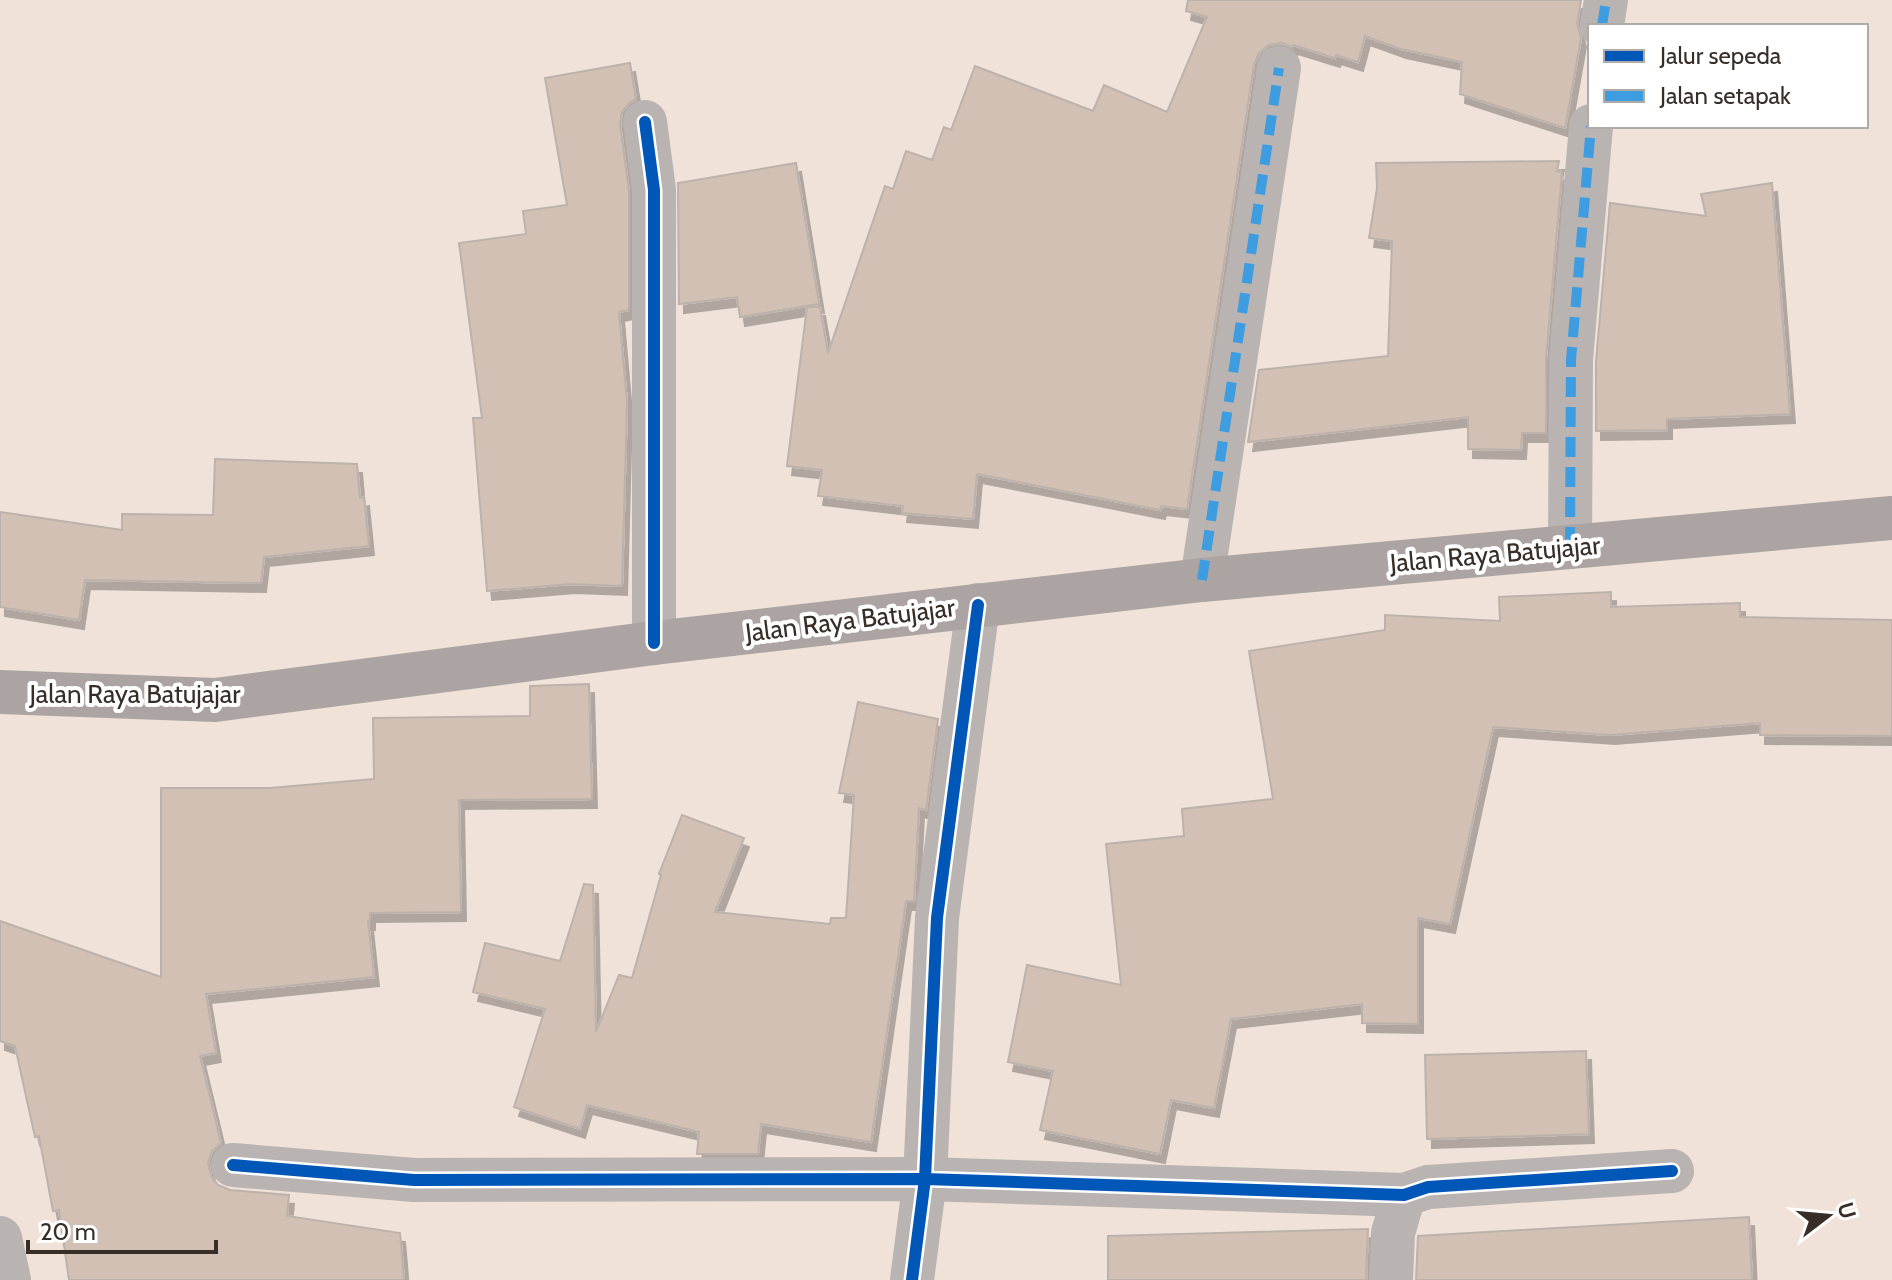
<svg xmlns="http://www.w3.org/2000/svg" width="1892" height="1280" viewBox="0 0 1892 1280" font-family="Cabin,sans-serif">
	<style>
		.building { fill: #d2c0b4; stroke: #bdb2ab; stroke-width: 2; filter: url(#shadow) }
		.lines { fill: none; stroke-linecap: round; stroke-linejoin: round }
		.minor { stroke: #b9b3b1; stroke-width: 44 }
		.trunk { stroke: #aca4a2; stroke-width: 44 }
		.quiet { stroke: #3e9de0; stroke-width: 10; stroke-dasharray: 20 10; stroke-linecap: butt }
		.cycleway-casing { stroke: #fff; stroke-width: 17 }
		.cycleway { stroke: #0057b8; stroke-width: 12 }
		.labels { text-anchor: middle; stroke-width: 8; stroke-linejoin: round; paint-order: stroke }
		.street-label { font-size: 26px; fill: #372e27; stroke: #fff }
	</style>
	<defs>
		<filter id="shadow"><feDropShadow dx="5" dy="9" stdDeviation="0" flood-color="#0004"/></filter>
	</defs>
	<rect width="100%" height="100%" fill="#f0e2d9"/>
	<g class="building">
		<path d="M 1188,0 L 1581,0 L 1577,23 L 1581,38 L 1565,128 L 1460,94 L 1462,62 L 1401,49 L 1365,36 L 1358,62 L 1336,55 L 1335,58 L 1293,45 L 1292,47 L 1282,43 L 1269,45 L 1259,53 L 1254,64 L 1187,509 L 1161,506 L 1160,510 L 977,474 L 973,519 L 902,513 L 903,506 L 818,496 L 822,470 L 787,466 L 807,307 L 820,307 L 828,353 L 885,186 L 893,189 L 906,151 L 932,160 L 944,127 L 951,130 L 975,66 L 1093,111 L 1104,85 L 1167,112 L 1207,17 L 1186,11 Z"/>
		<path d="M 630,63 L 636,99 L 629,103 L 622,112 L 620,124 L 629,192 L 629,310 L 619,312 L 627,403 L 622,586 L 570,584 L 487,591 L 473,418 L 482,418 L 459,243 L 526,234 L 523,211 L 567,205 L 545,78 Z"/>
		<path d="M 1559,161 L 1557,171 L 1562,172 L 1546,358 L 1546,433 L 1522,433 L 1521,450 L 1468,449 L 1468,417 L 1248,442 L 1259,370 L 1388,356 L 1392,241 L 1369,238 L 1377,188 L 1376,163 Z"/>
		<path d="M 796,163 L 819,304 L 740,317 L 737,297 L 679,304 L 678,183 Z"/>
		<path d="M 1772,183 L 1790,414 L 1667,419 L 1667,430 L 1596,431 L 1596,361 L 1610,203 L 1706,216 L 1701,194 Z"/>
		<path d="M 215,459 L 357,464 L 360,498 L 364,497 L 369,546 L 264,557 L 261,583 L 85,580 L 79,620 L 0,607 L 0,512 L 122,530 L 122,514 L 213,515 Z"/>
		<path d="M 1611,592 L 1611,607 L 1740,603 L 1740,617 L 1892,620 L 1892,736 L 1760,735 L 1760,723 L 1610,735 L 1493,727 L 1450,924 L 1418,918 L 1418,1024 L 1362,1023 L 1362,1004 L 1231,1019 L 1214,1108 L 1171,1100 L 1160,1154 L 1040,1130 L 1053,1071 L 1008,1062 L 1027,965 L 1121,985 L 1106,844 L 1184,836 L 1182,809 L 1273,799 L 1249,651 L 1385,630 L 1385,615 L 1500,621 L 1499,597 Z"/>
		<path d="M 589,684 L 592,799 L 459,800 L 461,912 L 370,913 L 370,921 L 368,921 L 374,977 L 206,994 L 216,1053 L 200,1056 L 221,1143 L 212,1151 L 208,1162 L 211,1176 L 218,1185 L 230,1190 L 289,1195 L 287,1216 L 400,1233 L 404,1280 L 69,1280 L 59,1210 L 53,1211 L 39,1136 L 35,1137 L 15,1046 L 0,1041 L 0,921 L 161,977 L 161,788 L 270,788 L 374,779 L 373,718 L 530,716 L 530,686 Z"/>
		<path d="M 858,702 L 938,719 L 926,810 L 919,808 L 914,901 L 906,901 L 871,1142 L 761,1124 L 758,1154 L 697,1154 L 699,1132 L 587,1105 L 580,1129 L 514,1107 L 545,1009 L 473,992 L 485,943 L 560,961 L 584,884 L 593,885 L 596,1032 L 619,975 L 632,978 L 661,875 L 659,874 L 682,815 L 744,838 L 715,912 L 830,924 L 831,918 L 846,918 L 854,795 L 839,793 Z"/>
		<path d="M 1586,1051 L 1589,1134 L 1427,1139 L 1425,1055 Z"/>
		<path d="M 1749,1217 L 1752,1280 L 1416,1280 L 1418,1236 Z"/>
		<path d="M 1368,1229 L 1366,1280 L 1108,1280 L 1108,1236 Z"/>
	</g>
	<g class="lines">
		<g class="minor">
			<path d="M 1602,26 L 1606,0"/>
			<path d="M 645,122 L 654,190 L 654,643"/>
			<path d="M 1570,547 L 1571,360 L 1591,126"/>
			<path d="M 1202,580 L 1279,68"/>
			<path d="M 233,1165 L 414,1180 L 925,1179 L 1404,1195 L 1428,1187 L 1672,1171"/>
			<path d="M 0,1238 L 9,1280"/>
			<path d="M 912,1280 L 925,1179 L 937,918 L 978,605"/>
			<path d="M 1391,1280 L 1393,1233 L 1404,1195"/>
		</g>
		<path class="trunk" d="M 0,692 L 215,700 L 654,643 L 1202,580 L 1892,518"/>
		<g class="quiet">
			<path d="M 1602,26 L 1606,0"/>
			<path d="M 1570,547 L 1571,360 L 1591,126"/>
			<path d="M 1202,580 L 1279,68"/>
		</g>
		<g class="cycleway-casing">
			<g id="cycleway">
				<path d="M 645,122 L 654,190 L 654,643"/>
				<path d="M 233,1165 L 414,1180 L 925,1179 L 1404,1195 L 1428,1187 L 1672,1171"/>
				<path d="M 912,1280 L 925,1179 L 937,918 L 978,605"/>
			</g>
		</g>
		<use href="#cycleway" class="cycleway"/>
	</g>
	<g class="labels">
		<g class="street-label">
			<text transform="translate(1495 554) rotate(-5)" y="9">Jalan Raya Batujajar</text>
			<text transform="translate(850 620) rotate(-7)" y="9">Jalan Raya Batujajar</text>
			<text x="135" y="703">Jalan Raya Batujajar</text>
		</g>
	</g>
	<rect x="1588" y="24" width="280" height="104" fill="#ffffff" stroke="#afaba9" stroke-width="2"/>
	<rect x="1604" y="50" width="40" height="12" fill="#0057b8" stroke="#afaba9" stroke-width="2"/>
	<text x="1660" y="64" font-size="24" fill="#372e27">Jalur sepeda</text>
	<rect x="1604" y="90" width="40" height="12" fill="#3e9de0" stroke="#afaba9" stroke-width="2"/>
	<text x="1660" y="104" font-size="24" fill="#372e27">Jalan setapak</text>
	<g transform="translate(1828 1216) rotate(74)" stroke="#ffffff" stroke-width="6" paint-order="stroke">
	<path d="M0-6L14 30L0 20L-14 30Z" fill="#372e27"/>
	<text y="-12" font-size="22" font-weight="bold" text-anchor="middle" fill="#372e27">U</text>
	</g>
	<path d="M28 1240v12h188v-12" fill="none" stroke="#372e27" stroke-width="4"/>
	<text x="40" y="1240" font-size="24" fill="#372e27" stroke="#ffffff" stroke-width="6" paint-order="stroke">20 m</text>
</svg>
